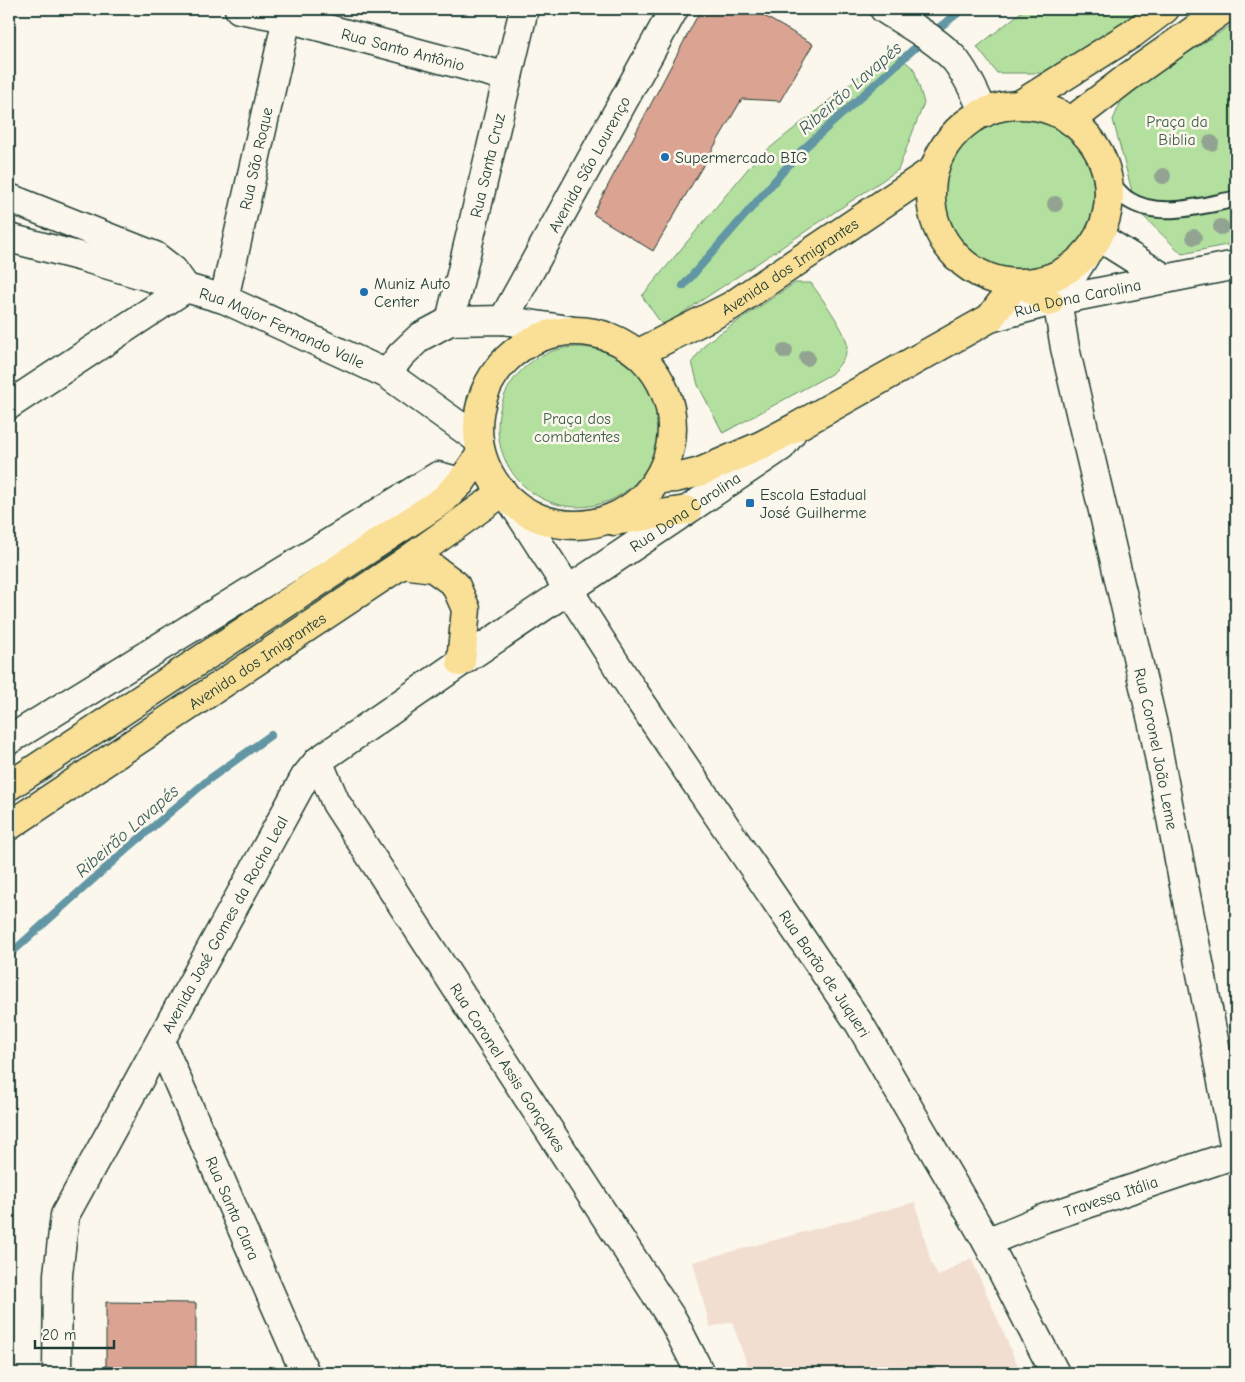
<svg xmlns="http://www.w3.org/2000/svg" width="1245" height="1382" viewBox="0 0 1245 1382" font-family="'Comic Neue',sans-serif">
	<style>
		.built { fill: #f1ded1 }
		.green { fill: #b3e09e; stroke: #698e69 }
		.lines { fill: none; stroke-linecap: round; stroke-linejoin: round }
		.stream { stroke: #6296a4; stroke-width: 8 }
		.building { fill: #daa392; stroke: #1f3d34 }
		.lane-casing { stroke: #1f3d34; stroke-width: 19 }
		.street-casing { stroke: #1f3d34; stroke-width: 31 }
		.secondary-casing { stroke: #1f3d34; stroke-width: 31 }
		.primary-casing { stroke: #1f3d34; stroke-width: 31 }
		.lane { stroke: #fbf7ec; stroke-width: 15 }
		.street { stroke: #fbf7ec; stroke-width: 28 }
		.secondary { stroke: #fbf7ec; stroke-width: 28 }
		.primary { stroke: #fadf96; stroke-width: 28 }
		.tree { fill: #92a392 }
		.poi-dot { fill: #1f6fb2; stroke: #fbf7ec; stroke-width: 2 }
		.labels { text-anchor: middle; stroke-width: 5; stroke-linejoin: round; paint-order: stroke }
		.street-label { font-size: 16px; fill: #1f3d34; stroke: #fbf7ec }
		.park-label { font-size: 16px; fill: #3d5e49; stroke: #fbf7ec }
		.poi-label { font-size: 16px; fill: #1f3d34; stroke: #fbf7ec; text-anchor: start }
		.water-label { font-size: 18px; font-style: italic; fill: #355b59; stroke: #fbf7ec }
	</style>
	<rect width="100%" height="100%" fill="#fbf7ec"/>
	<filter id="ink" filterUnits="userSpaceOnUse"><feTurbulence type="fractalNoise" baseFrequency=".02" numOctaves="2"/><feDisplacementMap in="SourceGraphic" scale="10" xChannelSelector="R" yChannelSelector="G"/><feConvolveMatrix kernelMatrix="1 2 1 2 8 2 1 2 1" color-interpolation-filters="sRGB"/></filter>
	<g filter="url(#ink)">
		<path class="built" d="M 915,1202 L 931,1262 L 938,1276 L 971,1258 L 1021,1373 L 750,1373 L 732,1322 L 710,1327 L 693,1262 Z"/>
		<g class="green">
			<path d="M 1025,9 L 1146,9 L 1048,73 L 997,73 L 977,47 Z"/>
			<path d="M 1236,22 L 1236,243 L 1182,254 L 1137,210 L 1113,120 L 1124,94 Z"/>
			<path d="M 892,50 L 914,69 L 924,103 L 898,170 L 663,326 L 642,296 L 756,159 Z"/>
			<circle cx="1019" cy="194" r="75"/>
			<path d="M 795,283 L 811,283 C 820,296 845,329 847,344 C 848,356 839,366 831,374 L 723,433 L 698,385 L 692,362 L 707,342 Z"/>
			<circle cx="578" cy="427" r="80"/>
		</g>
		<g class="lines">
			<g class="stream">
				<path d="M 683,286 L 800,152 L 927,37 L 963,9"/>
				<path d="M 9,955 L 128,848 L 208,780 L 271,735"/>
			</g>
		</g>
		<g class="building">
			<path d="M 701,9 L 752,9 L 813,44 L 780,101 L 742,99 L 653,251 L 593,214 Z"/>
			<path d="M 106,1302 L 196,1303 L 196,1373 L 106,1373 Z"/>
		</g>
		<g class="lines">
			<g class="lane-casing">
				<path id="lane" d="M 1108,180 C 1114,186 1120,194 1127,199 C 1158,220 1203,205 1236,199"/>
			</g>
			<g class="street-casing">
				<g id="street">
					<path id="s1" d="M 239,9 L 287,18 L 508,77"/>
					<path d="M 884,9 C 906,23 939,41 956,61 C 968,77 976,95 984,113"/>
					<path d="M 9,238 L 82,257 L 186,288"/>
					<path id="s2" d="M 224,299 L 287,18"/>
					<path d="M 9,405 L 186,288"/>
					<path d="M 9,740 L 438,476 L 461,482"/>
					<path id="s3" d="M 318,761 L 336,803 L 674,1322 L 700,1373"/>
					<path id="s4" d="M 161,1043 L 305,1373"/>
					<path id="s5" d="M 987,1242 L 1045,1218 L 1236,1154"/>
				</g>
			</g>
			<g class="secondary-casing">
				<g id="secondary">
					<path id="s6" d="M 9,198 L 155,256 L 173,270 L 186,288 L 224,299 L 387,374 L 479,440"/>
					<path d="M 1099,237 L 1166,279"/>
					<path id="s7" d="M 1085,256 L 1057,300 L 1065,348 L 1153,725 L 1236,1154"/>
					<path id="s8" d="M 990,318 L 1049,302 L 1236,265"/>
					<path id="s9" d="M 503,320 L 674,9"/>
					<path id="s10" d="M 450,321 L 524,9"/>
					<path d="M 387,374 L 401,355 L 420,337 L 450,321 L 503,320 L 569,330"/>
					<path id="s11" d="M 512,502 L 632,689 L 859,1023 L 987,1242 L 1055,1373"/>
					<path id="s12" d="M 57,1373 L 58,1274 L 65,1215 L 305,777 L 318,761 L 461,662 L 781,447 L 791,434"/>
				</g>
			</g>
			<g class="primary-casing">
				<g id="primary">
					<circle cx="1020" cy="194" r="89"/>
					<path d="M 1019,105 L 1132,34 L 1165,9"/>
					<path d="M 1071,121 L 1128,77 L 1224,9"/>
					<path d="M 1024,284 L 1049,302"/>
					<circle cx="575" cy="428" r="97"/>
					<path id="s13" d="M 639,353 L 731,306 L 933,170"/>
					<path d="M 658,479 L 676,478 L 700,472 L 762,445 L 796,427 L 990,318 L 1015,284"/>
					<path d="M 614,521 L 687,510"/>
					<path d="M 402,564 L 433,568 L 455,584 L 466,609 L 461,662"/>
					<path d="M 9,786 L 443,500 L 461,482 L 481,454"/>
					<path id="s14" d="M 9,826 L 402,564 L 503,492"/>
				</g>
			</g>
			<use href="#lane" class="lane"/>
			<use href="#street" class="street"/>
			<use href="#secondary" class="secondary"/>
			<use href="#primary" class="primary"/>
		</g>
		<g class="tree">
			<circle cx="1211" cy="143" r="8"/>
			<circle cx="1163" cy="176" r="8"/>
			<circle cx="1055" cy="204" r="8"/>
			<circle cx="1221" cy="227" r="8"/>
			<circle cx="1194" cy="237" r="8"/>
			<circle cx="785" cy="351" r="8"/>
			<circle cx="807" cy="358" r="8"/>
		</g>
	</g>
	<g class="poi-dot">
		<circle cx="665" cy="157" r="5"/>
		<circle cx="364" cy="292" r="5"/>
		<rect x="745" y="498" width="10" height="10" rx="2.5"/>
	</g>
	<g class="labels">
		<g class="street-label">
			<text dy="6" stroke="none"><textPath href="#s1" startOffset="169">Rua Santo Antônio</textPath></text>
			<text dy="6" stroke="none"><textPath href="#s2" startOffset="144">Rua São Roque</textPath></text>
			<text dy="6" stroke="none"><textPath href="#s9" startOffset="178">Avenida São Lourenço</textPath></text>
			<text dy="6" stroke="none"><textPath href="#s10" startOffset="160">Rua Santa Cruz</textPath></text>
			<text dy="6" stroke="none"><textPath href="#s13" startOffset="174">Avenida dos Imigrantes</textPath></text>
			<text dy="6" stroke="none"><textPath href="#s8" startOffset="90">Rua Dona Carolina</textPath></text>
			<text dy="6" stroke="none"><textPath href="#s6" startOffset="306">Rua Major Fernando Valle</textPath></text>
			<text dy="6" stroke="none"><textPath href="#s12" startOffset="1122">Rua Dona Carolina</textPath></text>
			<text dy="6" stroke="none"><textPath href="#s14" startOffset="298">Avenida dos Imigrantes</textPath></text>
			<text dy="6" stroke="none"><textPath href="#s7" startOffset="512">Rua Coronel João Leme</textPath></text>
			<text dy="6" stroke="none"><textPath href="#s12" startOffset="490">Avenida José Gomes da Rocha Leal</textPath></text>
			<text dy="6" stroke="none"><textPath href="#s11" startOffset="566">Rua Barão de Juqueri</textPath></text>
			<text dy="6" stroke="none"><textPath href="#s3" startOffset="361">Rua Coronel Assis Gonçalves</textPath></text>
			<text dy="6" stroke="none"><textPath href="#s5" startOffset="132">Travessa Itália</textPath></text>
			<text dy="6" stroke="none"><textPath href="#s4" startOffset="180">Rua Santa Clara</textPath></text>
		</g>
		<g class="park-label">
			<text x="1177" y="127">Praça da<tspan x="1177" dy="18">Biblia</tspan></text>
			<text x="577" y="424">Praça dos<tspan x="577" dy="18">combatentes</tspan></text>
		</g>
		<g class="poi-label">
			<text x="675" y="163">Supermercado BIG</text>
			<text x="374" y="289">Muniz Auto<tspan x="374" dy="18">Center</tspan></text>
			<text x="760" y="500">Escola Estadual<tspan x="760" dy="18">José Guilherme</tspan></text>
		</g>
		<g class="water-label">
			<text transform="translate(850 88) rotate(-41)" y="6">Ribeirão Lavapés</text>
			<text transform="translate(127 831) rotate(-41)" y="6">Ribeirão Lavapés</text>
		</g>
	</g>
	<rect width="1245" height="1382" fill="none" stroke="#fbf7ec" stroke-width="30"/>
	<rect x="15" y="15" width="1215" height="1352" fill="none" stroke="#1f3d34" stroke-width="2" filter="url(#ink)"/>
	<path d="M35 1340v8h79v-8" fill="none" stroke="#1f3d34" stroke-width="2.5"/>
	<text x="42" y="1340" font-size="15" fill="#1f3d34" stroke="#fbf7ec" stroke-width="4" paint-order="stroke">20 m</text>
</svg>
